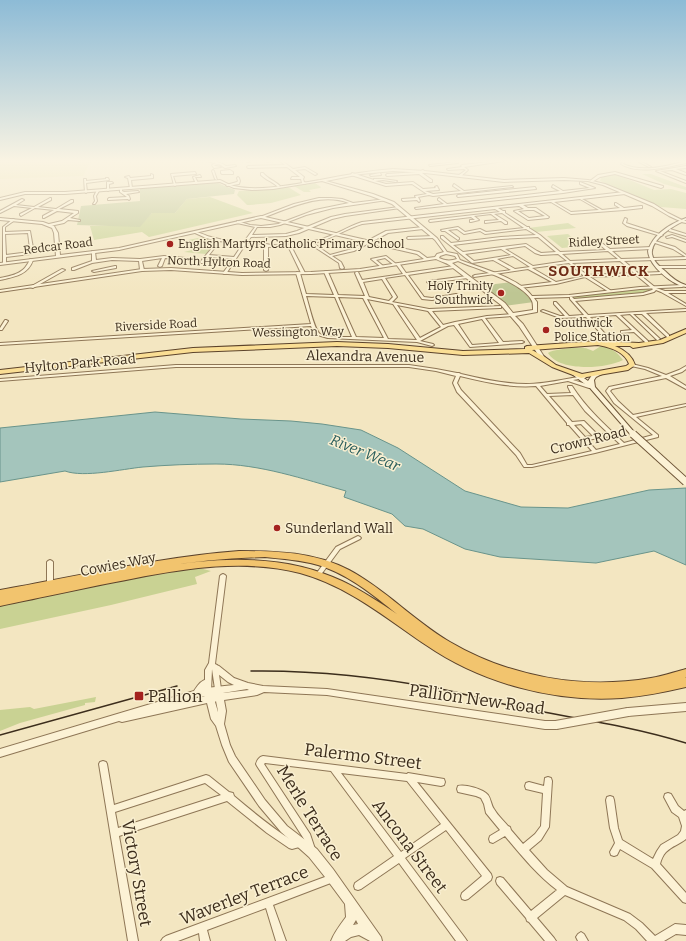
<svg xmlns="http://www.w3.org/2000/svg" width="686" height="941" viewBox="0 0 686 941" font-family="Bitter,serif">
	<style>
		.farmland { fill: #e9e2ad }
		.green { fill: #c9d293 }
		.cemetery { fill: #bec693 }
		.water { fill: #a4c5bc; stroke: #69948b }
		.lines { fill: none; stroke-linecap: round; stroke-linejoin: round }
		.minor-casing { stroke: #8e7656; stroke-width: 2 }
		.tertiary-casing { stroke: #8e7656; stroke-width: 2 }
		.secondary-casing { stroke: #705739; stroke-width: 2 }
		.primary-casing { stroke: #5c432b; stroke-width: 2 }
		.trunk-casing { stroke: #5c432b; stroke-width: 2 }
		.minor { fill: #fcf2d5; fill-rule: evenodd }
		.tertiary { fill: #fcf2d5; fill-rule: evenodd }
		.secondary { fill: #fcf2d5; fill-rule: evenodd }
		.primary { fill: #fade94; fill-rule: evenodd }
		.trunk { fill: #f2c46e; fill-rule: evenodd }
		.tram { stroke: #3c2d1c; stroke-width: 1.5 }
		.tertiary-bridge-casing { stroke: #8e7656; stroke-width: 10; stroke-linecap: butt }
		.secondary-bridge-casing { stroke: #705739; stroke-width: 9; stroke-linecap: butt }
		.tertiary-bridge { stroke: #fcf2d5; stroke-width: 8 }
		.secondary-bridge { stroke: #fcf2d5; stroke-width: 7 }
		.poi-dot { fill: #a4231f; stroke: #f9efd1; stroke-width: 1.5 }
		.labels { text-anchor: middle; stroke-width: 3; stroke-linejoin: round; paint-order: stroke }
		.far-street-label { font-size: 12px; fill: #3c2d1c; stroke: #f9efd1 }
		.far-poi-label { font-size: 12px; fill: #3c2d1c; stroke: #f9efd1; text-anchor: start }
		.street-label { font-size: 14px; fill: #3c2d1c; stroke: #f9efd1 }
		.poi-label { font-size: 14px; fill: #3c2d1c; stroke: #f9efd1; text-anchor: start }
		.far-district-label { font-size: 15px; font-weight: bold; letter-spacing: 1px; fill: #6e2c16; stroke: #f9efd1 }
		.water-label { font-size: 15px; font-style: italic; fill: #2a5e5c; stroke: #f9efd1 }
		.near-poi-label { font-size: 17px; fill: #3c2d1c; stroke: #f9efd1; text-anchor: start }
		.near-street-label { font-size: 17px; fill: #3c2d1c; stroke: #f9efd1 }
	</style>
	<rect width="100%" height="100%" fill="#f3e6c1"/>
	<path class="farmland" d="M 0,161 L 91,161 L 83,176 L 0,179 Z"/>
	<g class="green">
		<path d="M 615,174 L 654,190 L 671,189 L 686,193 L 686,209 L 661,207 L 600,181 L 601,177 Z"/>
		<path d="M 642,174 L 651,174 L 686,187 L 686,190 L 664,184 Z"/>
		<path d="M 315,183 L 321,187 L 320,188 L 309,190 L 311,192 L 304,192 L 294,186 Z"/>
		<path d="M 288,187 L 301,195 L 271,203 L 250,205 L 247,205 L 237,195 L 239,191 Z"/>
		<path d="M 210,197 L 253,213 L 149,237 L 142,232 L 94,240 L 90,226 L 140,226 L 152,213 L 175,213 L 187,199 Z"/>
		<path d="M 568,223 L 576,228 L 536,232 L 528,228 Z"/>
		<path d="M 568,234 L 582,246 L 562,248 L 547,236 Z"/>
		<path d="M 203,237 L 215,242 L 206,254 L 184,252 L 200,248 L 188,240 Z"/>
		<path d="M 653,287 L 655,289 L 649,293 L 573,300 L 569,296 Z"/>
		<path d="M 601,346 C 610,346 618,353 623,360 C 606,369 559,372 548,353 C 553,349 577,347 584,348 C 587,348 590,350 593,351 Z"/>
		<path d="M 199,568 L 211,571 L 195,577 L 197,584 L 111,605 L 0,629 L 0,605 L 135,578 Z"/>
		<path d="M 96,697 L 95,702 L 85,703 L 85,705 L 20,723 L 0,731 L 0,710 L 30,707 L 34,709 Z"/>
	</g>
	<g class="cemetery">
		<path d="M 215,182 L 235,190 L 234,194 L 187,199 L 175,213 L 152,213 L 140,227 L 77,225 L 81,206 L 140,201 L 140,188 Z"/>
		<path d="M 511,282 L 532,297 L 534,302 L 504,306 L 479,286 Z"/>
	</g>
	<path class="water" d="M 155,412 L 241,419 L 291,421 L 322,424 L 361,430 L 398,448 L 465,491 L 521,507 L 568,508 L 649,490 L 686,488 L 686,565 L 654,551 L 596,563 L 500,557 L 465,549 L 423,529 L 405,526 L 392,514 L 344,497 L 346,491 C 303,479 260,464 216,464 C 191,464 167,465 143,467 C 122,469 84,478 65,471 L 0,482 L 0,428 Z"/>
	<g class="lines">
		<g class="minor-casing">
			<g id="minor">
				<path d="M 206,161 C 213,161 221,162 226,166 L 235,165 L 236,166 L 225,168 C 220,165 221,163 214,165 L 215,166 L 221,167 L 214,168 L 212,165 L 216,163 Z"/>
				<rect x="247" y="161" width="2" height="1"/>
				<path d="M 266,161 L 273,161 L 267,162 Z"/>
				<path d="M 280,161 L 282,161 L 293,169 L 305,167 L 317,174 L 315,175 L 305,169 L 295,170 L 304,177 L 303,179 L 304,182 L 306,183 L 305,184 L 302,183 L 301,179 L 291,179 L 292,177 L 300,177 L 287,167 L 248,168 L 247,167 L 248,166 L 285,165 Z"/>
				<path d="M 498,161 L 504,161 L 464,167 L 468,170 L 460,177 L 459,175 L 466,170 L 464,169 L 448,170 L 447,169 L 462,167 L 461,166 L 462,165 Z"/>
				<path d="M 637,161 L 640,161 L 651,167 L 649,167 Z"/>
				<path d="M 686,161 L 686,163 C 667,167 638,175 621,164 L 623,161 L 624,162 L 623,164 C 642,173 667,166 686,161 Z"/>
				<path d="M 457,162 L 458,163 L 430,166 L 429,165 Z"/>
				<path d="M 686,166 L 686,168 L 676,169 L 686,173 L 686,175 L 672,170 L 660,171 L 686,181 L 686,183 L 656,171 Z"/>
				<path d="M 213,170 L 214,171 L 217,180 L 215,179 L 212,171 Z"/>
				<path d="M 230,170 L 233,172 L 233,174 L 222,174 L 221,173 L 221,171 Z"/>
				<path d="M 423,170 L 424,171 L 422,173 L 432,180 L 432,182 L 430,182 L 419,174 L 387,176 L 386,175 L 387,174 L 419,172 Z"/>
				<path d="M 195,172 L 196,174 L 173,176 L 176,185 L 175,186 L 174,185 L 171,174 Z"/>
				<path d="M 615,172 L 663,186 L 663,187 L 661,188 L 615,174 L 600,177 L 592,182 L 590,181 L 598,175 Z"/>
				<path d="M 261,173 L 263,173 C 268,179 275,181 280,186 L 278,187 C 273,182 266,180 261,175 Z"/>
				<path d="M 352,173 L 374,180 L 374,179 L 383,179 L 397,181 L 396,182 L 383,180 L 375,181 L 386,184 L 413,182 L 423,189 L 436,188 L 435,187 L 437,186 L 439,190 L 425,191 L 433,194 L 461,191 L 453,186 L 454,184 L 464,191 L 512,186 L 513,187 L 433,196 L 429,195 L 418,197 L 420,201 L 419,202 L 417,200 L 403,201 L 402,200 L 402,199 L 416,198 L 415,196 L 427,194 L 412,184 L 386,186 L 351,175 Z"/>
				<path d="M 380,173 L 381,175 L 371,176 L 370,175 Z"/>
				<path d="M 151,174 L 153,175 L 153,178 L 131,180 L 132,188 L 131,189 L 130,188 L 128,178 L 125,177 L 129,176 L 130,178 L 151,176 Z"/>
				<path d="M 200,175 L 201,177 L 195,177 L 198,183 L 196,184 L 193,177 Z"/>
				<path d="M 238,177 L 239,178 L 240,181 L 239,184 L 227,186 L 226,185 L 237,182 L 238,181 L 237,178 Z"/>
				<path d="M 106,178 L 108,178 L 109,180 L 86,183 L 87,192 L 86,193 L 85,192 L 84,179 L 86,179 L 86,181 L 106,179 Z"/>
				<path d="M 107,182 L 112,182 L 113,183 L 109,184 L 109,190 L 108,191 L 107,190 Z"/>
				<path d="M 580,182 L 595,188 L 563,193 L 416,209 L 415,208 L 444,204 L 438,200 L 438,199 L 439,198 L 447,204 L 560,191 L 552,187 L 553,185 L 563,191 L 590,188 L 580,184 Z"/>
				<path d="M 535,187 L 536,189 L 458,197 L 457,196 L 458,195 Z"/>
				<path d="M 120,188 L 122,188 L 122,191 L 124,192 L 138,191 L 139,192 L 126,194 L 129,196 L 130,199 L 129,200 L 128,199 L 108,200 L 108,199 L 109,198 L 127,197 L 120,192 Z"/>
				<path d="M 97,190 L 99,191 L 96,196 L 97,201 L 95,204 L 93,204 L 95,201 L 94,196 Z"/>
				<path d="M 624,192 L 625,194 L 582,199 L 602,210 L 620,208 L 615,205 L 615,203 L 616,203 L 624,208 L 641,206 L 642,206 L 642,208 L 624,210 L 571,214 L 551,202 L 523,205 L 528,208 L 536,208 L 549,217 L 548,218 L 528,220 L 514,211 L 524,209 L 519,206 L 498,208 L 503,211 L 505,211 L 505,213 L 527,227 L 529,227 L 529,228 L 540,235 L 560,252 L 606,250 L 598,243 L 598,242 L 599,241 L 610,249 L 651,247 L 653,248 L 651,249 L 612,251 L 621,259 L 686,257 L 686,259 L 624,261 L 638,273 L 661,272 L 662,273 L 660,274 L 640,275 L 656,288 L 665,291 L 686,291 L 686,293 L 668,293 L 686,304 L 686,306 L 661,292 L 656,290 L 654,292 L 643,295 L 575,301 L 588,315 L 686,309 L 686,311 L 646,313 L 669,335 L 669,337 L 667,337 L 642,314 L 633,314 L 659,338 L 660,339 L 658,340 L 657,340 L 630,314 L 620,315 L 648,341 L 648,343 L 646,343 L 634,332 L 621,333 L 621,331 L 622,331 L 632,330 L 616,315 L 590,317 L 615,345 L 615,347 L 613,347 L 586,317 L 560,318 L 541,311 L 543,310 L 560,316 L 565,316 L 554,304 L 554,302 L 556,302 L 569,316 L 584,315 L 570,299 L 570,297 L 572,297 L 574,299 L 643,293 L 652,290 L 653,289 L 636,275 L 590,277 L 610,290 L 611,291 L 609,292 L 585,277 L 556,284 L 519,288 L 519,286 L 520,286 L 552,282 L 528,269 L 474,277 L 473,276 L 475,275 L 511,270 L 493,260 L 472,263 L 441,238 L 441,236 L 443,236 L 451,243 L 501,237 L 536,235 L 526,229 L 485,234 L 480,231 L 464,234 L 457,229 L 448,230 L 459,238 L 459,239 L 458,240 L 445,231 L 442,231 L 441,230 L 458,227 L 465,232 L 480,229 L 486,232 L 524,228 L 502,213 L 494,214 L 507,222 L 507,224 L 505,224 L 501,221 L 485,223 L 485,221 L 486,221 L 499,220 L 491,214 L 474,216 L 479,220 L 471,222 L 470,222 L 470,220 L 475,220 L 471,217 L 430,222 L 429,221 L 430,220 L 500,212 L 495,209 L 362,224 C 345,229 331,240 313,243 L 330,255 L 352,249 L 386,231 L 423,227 L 424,228 L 423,229 L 388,233 L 354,251 L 332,256 L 341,262 L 344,268 L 342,269 L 340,268 L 339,263 L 310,244 L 291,246 L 305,273 L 303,274 L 301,273 L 288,246 L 268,247 L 268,270 L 266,271 L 264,270 L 264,247 L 245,245 L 226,274 L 224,274 L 223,273 L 233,259 L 208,257 L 203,263 L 201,263 L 201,261 L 218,241 L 206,238 L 193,232 C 198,231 205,236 211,237 C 222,240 232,242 243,243 L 255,227 L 237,223 L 237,221 L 250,225 L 261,226 L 270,225 L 278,224 L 315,210 L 349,203 C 320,192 290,208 262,218 L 260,217 L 294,204 L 319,198 L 331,198 L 342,199 L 353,203 L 386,199 L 387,200 L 333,208 L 306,215 L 280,225 L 270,227 L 257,227 L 252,235 L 286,234 L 297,231 L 331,217 L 345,214 L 399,207 L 400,208 L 345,216 L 332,219 L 299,233 L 286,236 L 251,237 L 246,244 L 265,245 L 266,244 C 272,246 278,245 285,245 C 295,244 308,243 318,240 C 334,236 347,227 362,222 ZM 580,199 L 599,210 L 571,212 L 554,202 ZM 527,210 L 534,210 L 545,216 L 529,218 L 518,211 ZM 538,237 L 556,252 L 541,253 L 537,251 L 526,244 L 463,252 L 453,245 L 501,239 ZM 220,241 L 242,245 L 234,257 L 209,255 ZM 525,246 L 535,253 L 541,255 L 558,254 L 567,261 L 533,266 L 505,249 ZM 501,249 L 511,255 L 474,261 L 465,254 ZM 608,251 L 618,259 L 570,261 L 562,254 ZM 513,256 L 530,267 L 515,269 L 497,259 ZM 620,261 L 634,273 L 587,275 L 572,263 ZM 569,263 L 584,276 L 556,282 L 532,268 Z"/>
				<path d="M 50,198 L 51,198 L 51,200 L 38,207 L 56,209 L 71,200 L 73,200 L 73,202 L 59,209 L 78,211 L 78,213 L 70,218 L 80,220 L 80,221 L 68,220 L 64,223 L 50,226 L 49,226 L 49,224 L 62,221 L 74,213 L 57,211 L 44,218 L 43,218 L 43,216 L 54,210 L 35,208 L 21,216 L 20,215 L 20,214 L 32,208 L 14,206 L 0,213 L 0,211 L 22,199 L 24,200 L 16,205 L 34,207 Z"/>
				<path d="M 625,218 L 627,219 L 626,223 L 629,224 L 663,235 L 661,236 L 627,226 L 623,223 Z"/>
				<path d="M 13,219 L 15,220 L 5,227 L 5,232 L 30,231 L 33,248 L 57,246 L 59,247 L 57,248 L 32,250 L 30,249 L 28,233 L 5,234 L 6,255 L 30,252 L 32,253 L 30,254 L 6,257 L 6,263 L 3,264 L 3,227 Z"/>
				<path d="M 681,220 L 686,221 L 686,223 L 681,222 Z"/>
				<path d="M 670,229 L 686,234 L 686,236 L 669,231 L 669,230 Z"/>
				<path d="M 672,235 L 686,240 L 686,242 L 672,237 L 667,238 L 666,237 Z"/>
				<path d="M 434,236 L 434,238 L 433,238 L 408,239 L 407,238 L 408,237 Z"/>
				<path d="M 655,241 L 675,247 L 686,255 L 686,257 L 673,249 L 655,243 Z"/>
				<path d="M 92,251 L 95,252 L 96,260 L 112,258 L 140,259 L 164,256 L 185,258 L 187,259 L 185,260 L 165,258 L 162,266 L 160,267 L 158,266 L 162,258 L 142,261 L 144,270 L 142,271 L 140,270 L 139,261 L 112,260 L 92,263 L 74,270 L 72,270 L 72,268 L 92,261 Z"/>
				<path d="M 386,256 L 396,264 L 399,263 L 406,273 L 454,266 L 456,267 L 454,268 L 408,275 L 424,297 L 432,298 L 456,294 L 458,295 L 457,296 L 432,300 L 422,299 L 405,275 L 385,278 L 397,297 L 392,302 L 429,309 L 501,306 L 501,308 L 500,308 L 432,311 L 443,325 L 455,322 L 487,316 L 513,314 L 513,316 L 512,316 L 485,318 L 503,342 L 522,341 L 524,342 L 522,343 L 470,347 L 454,325 L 448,326 L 420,341 L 433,344 L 434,345 L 432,346 L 417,342 L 328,338 C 320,336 314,335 311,326 L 0,345 L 0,343 L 311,324 L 296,273 L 297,272 L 300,273 L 306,294 L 334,295 L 324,272 L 326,271 L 328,272 L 338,295 L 365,296 L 355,273 L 356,272 L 358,272 L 362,280 L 403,274 L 396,264 L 394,265 L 385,258 L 376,260 L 382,265 L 383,266 L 381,267 L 371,259 ZM 382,279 L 393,297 L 389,301 L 369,297 L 363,282 ZM 306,296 L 335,297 L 352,337 C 345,337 325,337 320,334 C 314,330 309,304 306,296 ZM 338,297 L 363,298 L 384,338 L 356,337 ZM 367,299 L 393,304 L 417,340 L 388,339 ZM 397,305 L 428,311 L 441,327 L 420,338 ZM 482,319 L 499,343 L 472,345 L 458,324 Z"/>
				<path d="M 30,259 L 33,260 C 28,275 14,277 0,280 L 0,278 C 14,275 24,274 30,259 Z"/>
				<path d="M 115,266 L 116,266 L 116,268 L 94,272 L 92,271 Z"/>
				<path d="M 657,266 L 686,266 L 686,268 L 658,268 L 656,267 Z"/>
				<path d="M 62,269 L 65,270 L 33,288 L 30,287 Z"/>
				<path d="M 467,276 L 469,277 L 468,278 L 429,283 L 427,282 L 429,281 Z"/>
				<path d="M 5,320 L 6,320 L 8,321 L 2,330 L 0,330 L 0,328 Z"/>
				<path d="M 631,364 L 632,364 L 648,368 L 666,375 L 679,370 L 686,366 L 686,369 L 682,372 L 670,376 L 686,386 L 686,389 L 666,378 L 612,389 L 610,391 L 618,401 L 633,415 L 686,404 L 686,406 L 636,417 L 658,435 L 658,437 L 595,453 L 532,467 L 524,467 L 516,455 L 457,392 L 453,383 L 456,376 L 436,371 L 409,367 L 176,367 L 0,381 L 0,379 L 176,365 L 409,365 L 436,369 L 457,373 L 459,373 L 461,374 C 482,379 504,384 526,384 C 545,384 565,379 584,376 L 586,377 L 585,378 L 573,380 L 593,386 L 593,388 L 589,388 L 568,381 L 540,386 L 547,394 L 571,393 L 568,387 L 568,386 L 572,386 C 586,408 605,425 624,443 L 653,435 L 614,403 L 606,391 L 609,387 L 662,376 L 645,369 L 631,366 ZM 460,376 C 485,382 510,388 536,386 L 567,423 L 567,425 L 569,425 L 592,451 L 532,465 L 527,465 L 520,453 L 461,390 L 457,383 ZM 573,395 L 585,411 L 608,433 L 598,435 L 584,421 L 572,422 L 549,396 ZM 581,424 L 593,436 L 585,437 L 574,425 ZM 611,436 L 620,444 L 596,450 L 587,440 Z"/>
				<path d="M 358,536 L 360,537 L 361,538 L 360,539 L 340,549 L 320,576 L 316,576 L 315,575 L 316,574 L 336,547 Z"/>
				<path d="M 50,560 L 52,561 L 53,562 L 53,587 L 52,589 L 48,589 L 47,587 L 47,562 L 48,561 Z"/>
				<path d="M 223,574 L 225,575 L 226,576 L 215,664 L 217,665 L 218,667 L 221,689 L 220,691 L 218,692 L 216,691 L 215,689 L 212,669 L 211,691 L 210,693 L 208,694 L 206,693 L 205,691 L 205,670 L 209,663 L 220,576 L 221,575 Z"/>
				<path d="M 263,756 L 407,774 L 408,773 L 444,779 L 445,782 L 444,785 L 441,786 L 417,782 L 491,874 L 492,877 L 491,880 L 468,899 L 465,900 L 462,899 L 461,896 L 462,893 L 482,876 L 446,830 L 405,858 L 465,938 L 467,941 L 456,941 L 399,863 L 361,889 L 358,890 L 355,889 L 354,886 L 355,883 L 394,856 L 331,771 L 265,763 L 264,764 L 310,834 L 315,849 L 314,852 L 311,853 L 308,852 L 304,839 L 257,766 L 256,764 C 257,760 259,757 263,756 ZM 341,773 L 407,781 L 441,824 L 401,852 Z"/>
				<path d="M 103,761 L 106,762 L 107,764 L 114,805 L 206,775 L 209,776 L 229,792 L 233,793 L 234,796 C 253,812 272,828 293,841 L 300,839 L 303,840 L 304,843 L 303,846 L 292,849 L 289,848 L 267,833 L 227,801 L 119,836 L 138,941 L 128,941 L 99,764 L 100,762 ZM 205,783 L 221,795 L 118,828 L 115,812 Z"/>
				<path d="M 548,777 L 551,778 L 552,781 L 549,827 L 541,840 L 529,850 L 547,870 L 567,887 L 630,914 L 642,923 L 655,936 L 675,924 L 686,925 L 686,935 L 676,934 L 664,941 L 647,941 L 636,929 L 624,920 L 565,895 L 537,918 L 554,938 L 556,941 L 545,941 L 529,922 L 527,921 L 526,918 L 497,884 L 496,881 L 497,878 L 500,877 L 503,878 L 531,911 L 557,890 C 537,875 521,855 505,836 L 493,843 L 490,842 L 489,839 L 490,836 L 500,830 L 486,813 L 484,804 L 481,798 L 476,796 L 458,792 L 457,789 L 458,786 C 465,784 483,789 488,795 C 491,799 491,805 494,809 C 498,816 504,821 508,826 L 510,827 L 511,830 L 523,844 L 535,834 L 541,826 L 543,793 L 526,789 L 525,786 L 526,783 L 529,782 L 544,786 L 545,778 Z"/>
				<path d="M 668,793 L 671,794 L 678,806 L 684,811 L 686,810 L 686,839 C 680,844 672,846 666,852 C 663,855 661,860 660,864 L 686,893 L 686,903 L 683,902 L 652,868 L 620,849 L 617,855 L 614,856 L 611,855 L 610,852 L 615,843 L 610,828 L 606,800 L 607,797 L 610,796 L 613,797 L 614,800 L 618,828 L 622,840 L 653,859 L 657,851 L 661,845 L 678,835 L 681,831 L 682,826 L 679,817 L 672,812 L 664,797 L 665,794 Z"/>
				<path d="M 333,874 L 336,875 L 337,878 L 336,881 L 273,905 L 286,941 L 276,941 L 266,908 L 207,930 L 210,941 L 200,941 L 199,933 L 178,941 L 161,941 L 163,938 L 166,936 Z"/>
				<path d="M 581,932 L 584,934 L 588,941 L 578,941 L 576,937 L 578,934 Z"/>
			</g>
		</g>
		<g class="tertiary-casing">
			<g id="tertiary">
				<path d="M 393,169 L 425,171 L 504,180 L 564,178 L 588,180 L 605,184 L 654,204 L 668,213 L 684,221 L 682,222 L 669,216 L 652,206 L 603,185 L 588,181 L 564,180 L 504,182 L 425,173 L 393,171 L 361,174 L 326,181 L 373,194 L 394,202 L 437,238 L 447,252 L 457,254 L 460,260 C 481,268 519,278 532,296 L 569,295 L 640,287 L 682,285 L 684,286 L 682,287 L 640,289 L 569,297 L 534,298 L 537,302 L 537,312 L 515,316 L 523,324 L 545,358 L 543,359 L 541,359 L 519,326 L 501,305 L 453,268 C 447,262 443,263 436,259 L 360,271 L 311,274 L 242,275 L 171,270 L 142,271 L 0,292 L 0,290 L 142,269 L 171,268 L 242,273 L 311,272 L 360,269 L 424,259 L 417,254 L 261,218 L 119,250 L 0,265 L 0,263 L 56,256 L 54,233 L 52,228 L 42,224 L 0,220 L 0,218 L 43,222 L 54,226 L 58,233 L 60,255 L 119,248 L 261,216 L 419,252 L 427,258 L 435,257 L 437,254 L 444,252 L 435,240 L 392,204 L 371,196 L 322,181 L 273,189 L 252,190 L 234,188 L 220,182 L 65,194 L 25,194 L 0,200 L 0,198 L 25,192 L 65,192 L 220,180 C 225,182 229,185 234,186 C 259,192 295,184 320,180 C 344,175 368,171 393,169 ZM 446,254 L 455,256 L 457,259 C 451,261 445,261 439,258 L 440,256 ZM 458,261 C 476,269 523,282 532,301 C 533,303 533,307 533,310 L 513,313 L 505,303 L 452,263 Z"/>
				<path d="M 216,665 L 219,666 L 234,678 L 248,683 L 263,686 L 327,689 L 545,721 L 556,721 L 559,722 L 560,725 L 559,728 L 556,729 L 545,729 L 327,695 L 264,692 L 257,695 L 224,700 L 226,711 L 224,724 L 230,745 L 235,756 L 265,800 L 287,826 L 317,849 L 333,869 L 381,937 L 382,941 L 370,941 L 359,935 L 351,937 L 345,941 L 331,941 C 334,933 340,925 346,917 L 345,904 L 325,877 L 309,857 L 281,832 L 259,806 L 229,762 L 222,745 L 216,726 L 211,719 L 207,703 L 122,722 L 119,721 L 0,757 L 0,749 L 194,691 C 197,686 203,677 210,680 L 211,682 L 206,688 L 234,685 L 228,682 L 213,670 L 212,668 L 213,666 ZM 247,689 L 249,690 L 223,693 ZM 205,696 L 181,702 L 194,697 ZM 216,701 L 218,711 L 218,712 L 215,702 ZM 356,920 L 358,924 L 353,925 Z"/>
				<path d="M 686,703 L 686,711 L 628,716 L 625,715 L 624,712 L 625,709 L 628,708 Z"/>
			</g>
		</g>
		<g class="secondary-casing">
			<g id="secondary">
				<path d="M 686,218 L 686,220 C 675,225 650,239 652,254 C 653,261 660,267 665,271 C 671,277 678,283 686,285 L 686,287 C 672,285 649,266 648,251 C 653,234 670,224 686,218 Z"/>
				<path d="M 601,371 L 604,373 L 596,377 L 594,380 L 595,387 L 635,433 L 636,434 L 635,435 L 631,435 L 590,388 L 572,374 L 573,373 L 577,373 L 588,381 L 592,375 Z"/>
			</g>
		</g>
		<g class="primary-casing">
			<path id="primary" d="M 686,329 L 686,333 L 663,343 L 633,348 L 630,346 L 615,346 C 624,350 632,355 635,365 L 628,370 L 581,378 L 552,367 L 529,353 L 463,355 L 388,348 L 337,346 L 193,352 L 0,374 L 0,370 L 193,348 L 337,342 L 388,344 L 463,351 L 525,349 L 525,347 L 527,346 L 597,341 L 639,343 L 660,340 ZM 598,345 C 610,347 625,352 629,364 L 626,366 L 582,374 L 556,365 L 545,357 L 532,350 Z"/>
		</g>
		<g class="trunk-casing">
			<path id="trunk" d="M 239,551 C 276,551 315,552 349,570 C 385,589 414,621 450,642 C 510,677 582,690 651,678 C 663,676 674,672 686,669 L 686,677 L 685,678 L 686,677 L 686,687 C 665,692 644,696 622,698 C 555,703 481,683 426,645 C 386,618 348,586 300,573 C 245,559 187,568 131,579 C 88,587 44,597 0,606 L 0,598 L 73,584 L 0,598 L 0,590 C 79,576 159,557 239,551 ZM 265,557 C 283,559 301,560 318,565 C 348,574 373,595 397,614 C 379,602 361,590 342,581 C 285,554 220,557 160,567 C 195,561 230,558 265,557 Z"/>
		</g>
		<use href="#minor" class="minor"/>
		<use href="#tertiary" class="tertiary"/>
		<use href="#secondary" class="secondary"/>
		<use href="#primary" class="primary"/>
		<use href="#trunk" class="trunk"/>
		<g class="tram">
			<path d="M 251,671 C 315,670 378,677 441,689 C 466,694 491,702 517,707 C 574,718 631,726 686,743"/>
			<path d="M 0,735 L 177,686"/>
		</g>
		<g class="tertiary-bridge-casing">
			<path id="tertiary-bridge" d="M 556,725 L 628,712"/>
		</g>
		<g class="secondary-bridge-casing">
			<path id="secondary-bridge" d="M 633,434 L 686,482"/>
		</g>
		<use href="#tertiary-bridge" class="tertiary-bridge"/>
		<use href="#secondary-bridge" class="secondary-bridge"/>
	</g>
	<linearGradient id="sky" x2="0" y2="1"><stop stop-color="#8dbbd6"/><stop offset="0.55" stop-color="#faf4e3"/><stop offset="1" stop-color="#faf4e3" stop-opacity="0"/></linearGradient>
	<rect width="686" height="293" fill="url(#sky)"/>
	<g class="poi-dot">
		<circle cx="170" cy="244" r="4"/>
		<circle cx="501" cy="293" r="4"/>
		<circle cx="546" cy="330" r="4"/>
		<circle cx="277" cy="528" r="4"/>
		<rect x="134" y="691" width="10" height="10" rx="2"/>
	</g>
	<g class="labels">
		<g class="far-street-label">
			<text transform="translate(604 241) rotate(-3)" y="4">Ridley Street</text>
			<text transform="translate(58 246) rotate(-7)" y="4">Redcar Road</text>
			<text transform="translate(219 262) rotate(2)" y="4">North Hylton Road</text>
			<text transform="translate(156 325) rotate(-3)" y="4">Riverside Road</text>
			<text transform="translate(298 332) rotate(-1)" y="4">Wessington Way</text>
		</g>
		<g class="far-poi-label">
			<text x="178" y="248">English Martyrs' Catholic Primary School</text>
			<text x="493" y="290" text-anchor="end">Holy Trinity<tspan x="493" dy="14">Southwick</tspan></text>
			<text x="554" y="327">Southwick<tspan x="554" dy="14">Police Station</tspan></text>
		</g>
		<g class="street-label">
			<text transform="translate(365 356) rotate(1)" y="5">Alexandra Avenue</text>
			<text transform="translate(80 363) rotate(-5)" y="5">Hylton Park Road</text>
			<text transform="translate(588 440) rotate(-14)" y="5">Crown Road</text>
			<text transform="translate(118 564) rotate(-11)" y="5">Cowies Way</text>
		</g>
		<g class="poi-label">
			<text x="285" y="533">Sunderland Wall</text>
		</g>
		<g class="far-district-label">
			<text x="599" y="276">SOUTHWICK</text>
		</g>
		<g class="water-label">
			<text transform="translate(365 453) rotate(22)" y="5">River Wear</text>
		</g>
		<g class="near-poi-label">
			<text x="148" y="702">Pallion</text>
		</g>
		<g class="near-street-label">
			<text transform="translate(477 699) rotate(8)" y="6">Pallion New Road</text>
			<text transform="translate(363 756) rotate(7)" y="6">Palermo Street</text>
			<text transform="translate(310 813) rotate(58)" y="6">Merle Terrace</text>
			<text transform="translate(410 846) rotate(53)" y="6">Ancona Street</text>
			<text transform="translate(137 873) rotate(80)" y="6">Victory Street</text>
			<text transform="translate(244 895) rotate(-21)" y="6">Waverley Terrace</text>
		</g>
	</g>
</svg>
